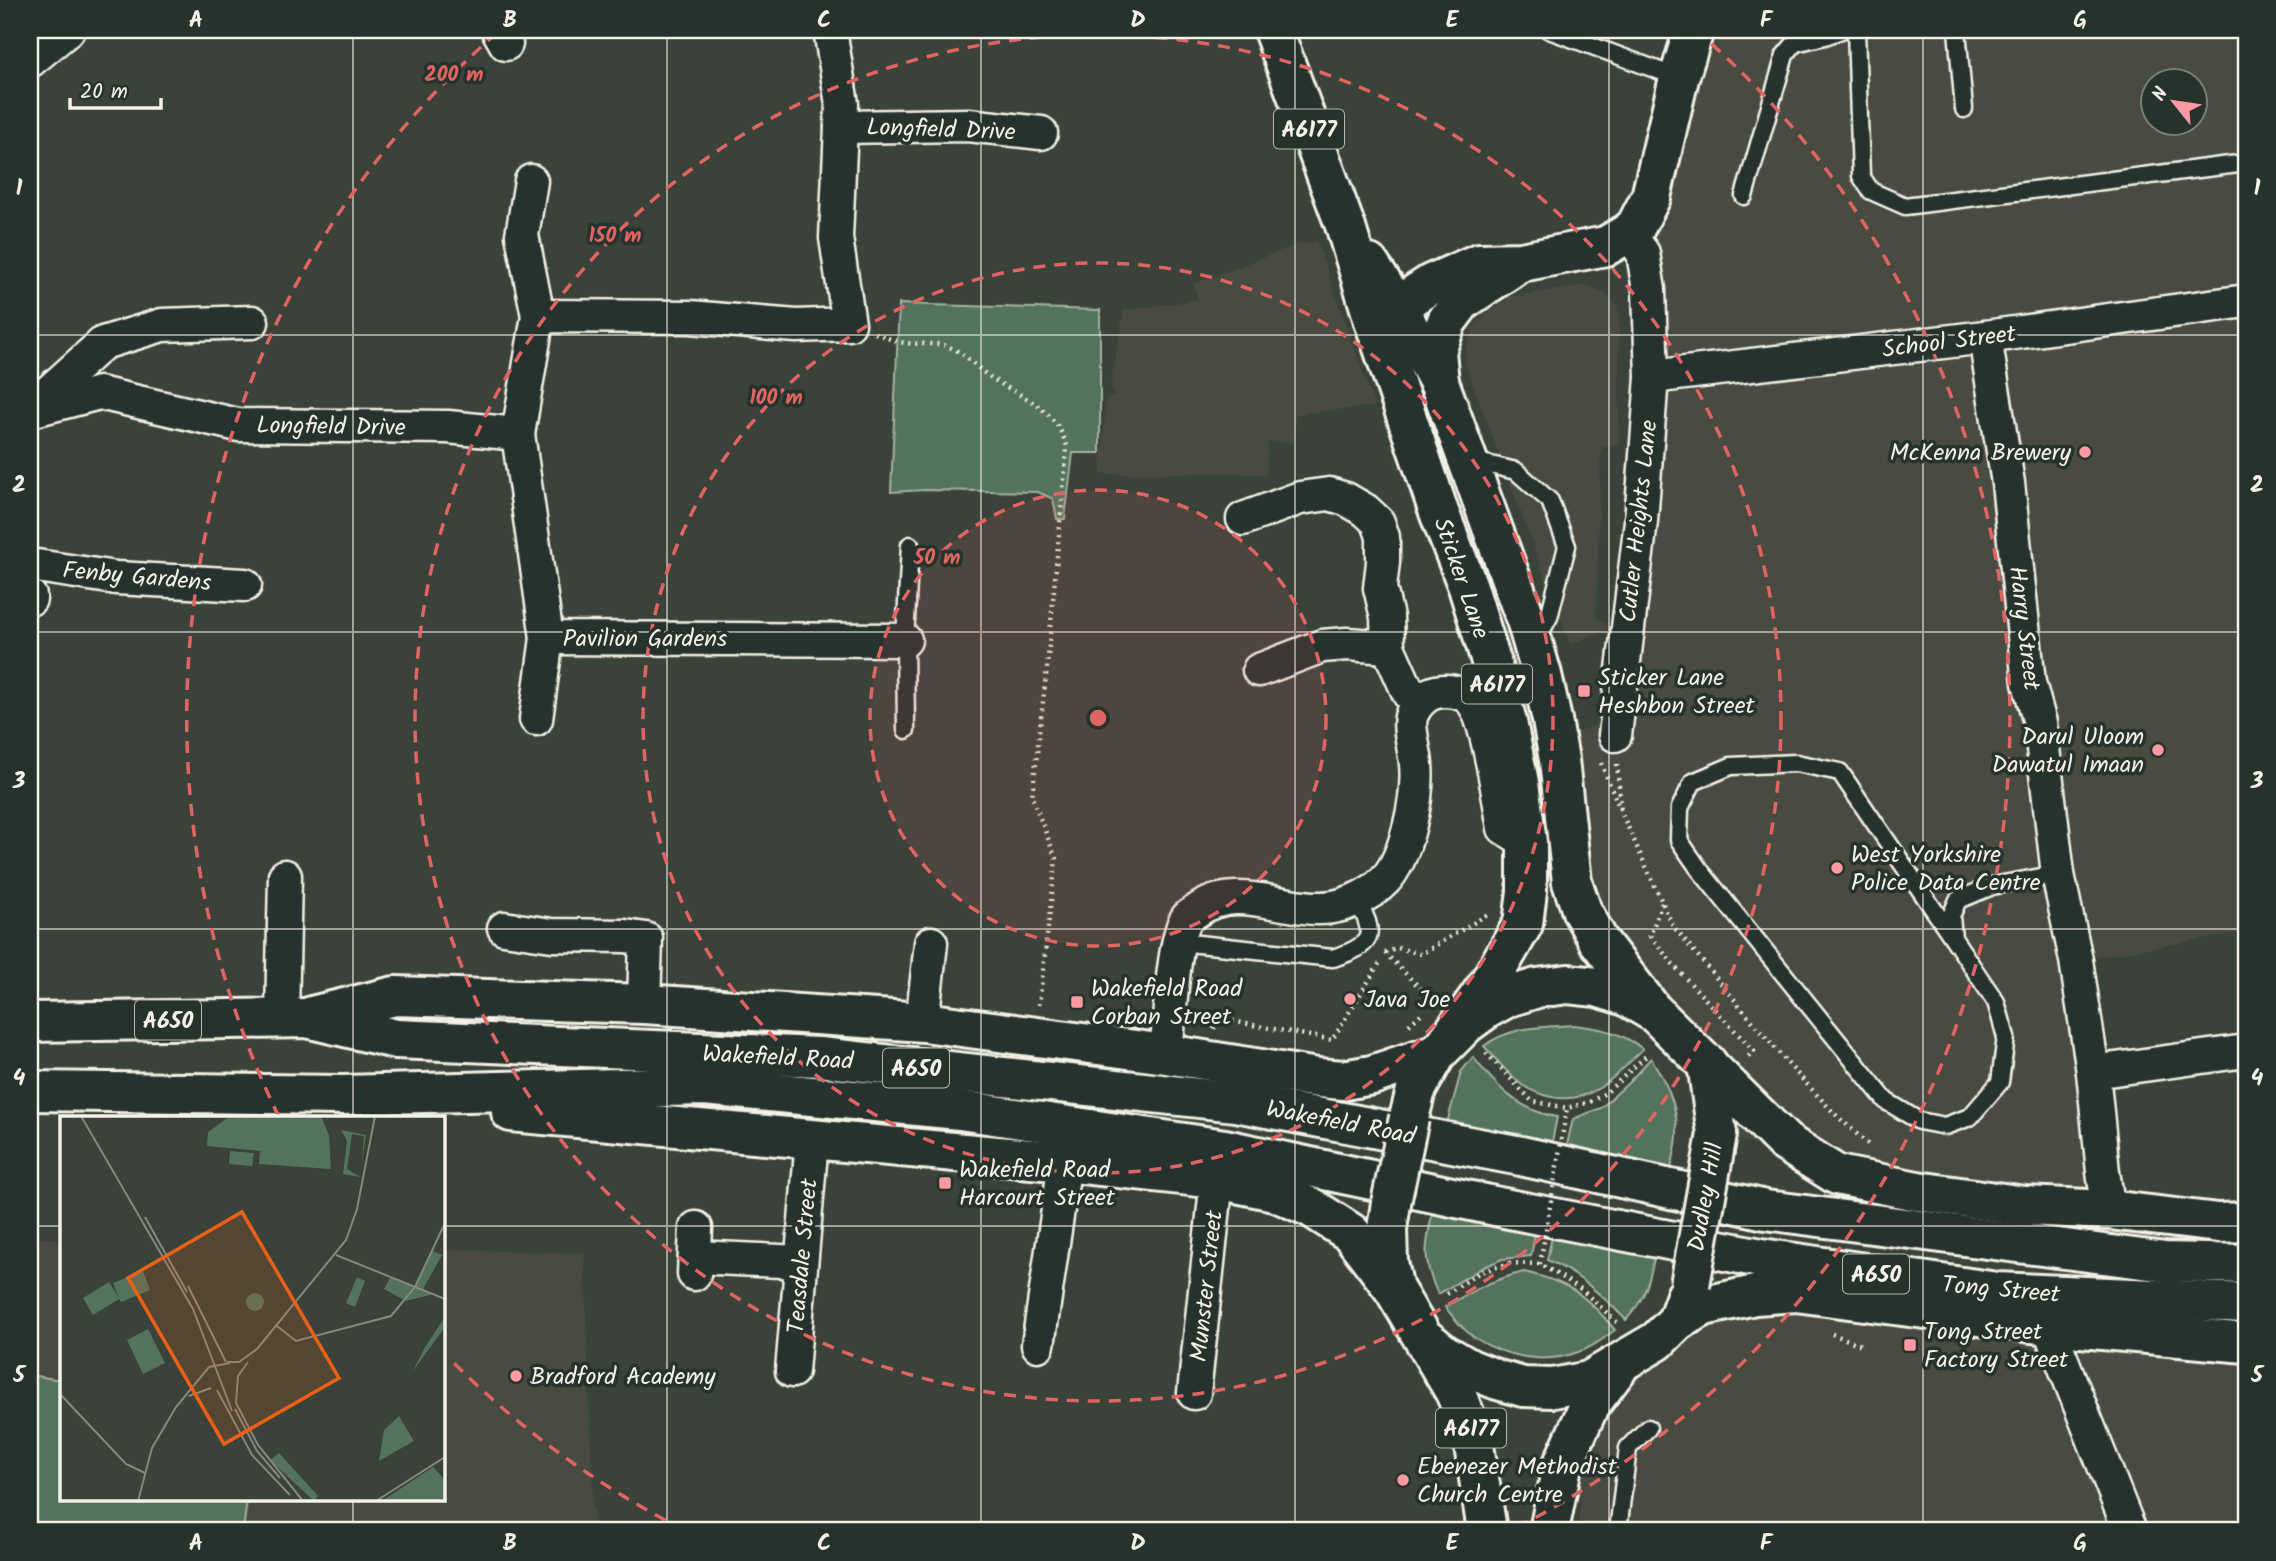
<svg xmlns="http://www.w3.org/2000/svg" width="2276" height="1561" viewBox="0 0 2276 1561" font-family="Kalam,sans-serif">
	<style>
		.built { fill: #4a4c41; fill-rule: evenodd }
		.green { fill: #53735c; stroke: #a4b2a2; stroke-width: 2 }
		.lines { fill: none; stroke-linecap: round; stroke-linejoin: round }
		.service-casing { stroke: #f4f1e8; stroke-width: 21 }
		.minor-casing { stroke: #f4f1e8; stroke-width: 37 }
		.tertiary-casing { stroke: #f4f1e8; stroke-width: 44 }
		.primary-casing { stroke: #f4f1e8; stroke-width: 44 }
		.trunk-casing { stroke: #f4f1e8; stroke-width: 44 }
		.path { stroke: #f4f1e8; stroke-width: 4.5; stroke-dasharray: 2 5; stroke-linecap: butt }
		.service { stroke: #26332d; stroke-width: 16 }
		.minor { stroke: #26332d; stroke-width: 32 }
		.tertiary { stroke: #26332d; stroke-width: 38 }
		.primary { stroke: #26332d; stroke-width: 38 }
		.trunk { stroke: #26332d; stroke-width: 38 }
		.trunk-bridge-casing { stroke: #f4f1e8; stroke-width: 44; stroke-linecap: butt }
		.path-bridge { stroke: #f4f1e8; stroke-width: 4.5; stroke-dasharray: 2 5; stroke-linecap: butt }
		.trunk-bridge { stroke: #26332d; stroke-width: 38 }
		.grid { fill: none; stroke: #f4f1e8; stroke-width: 2; stroke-opacity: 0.55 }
		.ring { fill: none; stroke: #df6462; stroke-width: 3.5; stroke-dasharray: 12 9 }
		.poi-dot { fill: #ff9aa2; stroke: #26332d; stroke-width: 2.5 }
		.labels { text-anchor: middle; stroke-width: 7; stroke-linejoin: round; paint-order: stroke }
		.shield { fill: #26332d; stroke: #b6b8b0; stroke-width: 2 }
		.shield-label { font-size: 23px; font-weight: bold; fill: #f4f1e8 }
		.street-label { font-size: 24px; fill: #f4f1e8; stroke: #26332d }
		.poi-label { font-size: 24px; fill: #f4f1e8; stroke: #26332d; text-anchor: start }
		.inset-road { fill: none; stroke: #85887f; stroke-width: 2 }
		.view { fill: #e96117; fill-opacity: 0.15; stroke: #e96117; stroke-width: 3.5 }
		.inset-edge { fill: none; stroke: #f4f1e8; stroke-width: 3.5 }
		.centre { fill: #df6462; stroke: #26332d; stroke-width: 3.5 }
		.ring-label { font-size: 21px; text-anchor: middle; font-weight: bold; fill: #df6462; stroke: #26332d; stroke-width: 7; stroke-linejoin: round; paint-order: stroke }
		.neatline { fill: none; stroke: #f4f1e8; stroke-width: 2.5 }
		.grid-label { font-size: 23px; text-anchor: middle; font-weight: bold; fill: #f4f1e8 }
	</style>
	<rect width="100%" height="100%" fill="#3b4239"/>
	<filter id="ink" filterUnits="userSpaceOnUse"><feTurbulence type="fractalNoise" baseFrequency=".0143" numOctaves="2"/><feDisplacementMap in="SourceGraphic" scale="14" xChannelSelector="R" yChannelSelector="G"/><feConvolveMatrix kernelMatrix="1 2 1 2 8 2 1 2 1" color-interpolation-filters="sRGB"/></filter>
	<g filter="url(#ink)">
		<g class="built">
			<path d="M 1694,30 L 2246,30 L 2246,932 L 2076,960 L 2109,1210 L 1817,1161 L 1717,1134 L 1707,1063 L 1598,940 L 1543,749 L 1617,714 L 1641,521 L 1643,253 ZM 2154,80 L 2196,80 L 2196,122 L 2154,122 Z"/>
			<path d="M 1316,240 L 1375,406 L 1296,414 L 1294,443 L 1268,441 L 1266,475 L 1237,473 L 1101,474 L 1106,399 L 1115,396 L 1111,385 L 1124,310 L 1198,300 L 1194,284 L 1303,242 L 1305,245 Z"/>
			<path d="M 1587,285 L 1604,292 L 1616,305 L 1619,313 L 1619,445 L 1601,448 L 1596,618 L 1612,628 L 1570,644 L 1465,363 L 1466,349 L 1475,324 L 1494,305 L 1510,297 Z"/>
			<path d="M 30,1238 L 61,1239 L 61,1500 L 443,1500 L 443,1249 L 584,1253 L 594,1531 L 30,1531 Z"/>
			<path d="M 1755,1295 L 2246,1349 L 2246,1531 L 1581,1531 L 1579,1518 L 1589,1381 Z"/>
		</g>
		<g class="green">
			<path d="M 899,304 L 1100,310 L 1100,453 L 1073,453 L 1065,519 L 1057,519 L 1053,499 L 1038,492 L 925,490 L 891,492 Z"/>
			<path d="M 1574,1025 C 1601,1028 1621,1032 1643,1049 C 1616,1075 1593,1105 1552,1097 C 1542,1095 1531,1091 1522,1085 C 1508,1074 1496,1059 1484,1046 C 1510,1026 1542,1027 1574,1025 Z"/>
			<path d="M 1473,1057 C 1497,1087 1518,1110 1557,1117 L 1551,1147 L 1446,1127 L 1461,1072 Z"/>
			<path d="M 1651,1058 C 1665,1081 1677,1103 1677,1130 C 1678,1143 1673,1157 1671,1169 L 1566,1149 L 1573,1119 L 1601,1108 L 1628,1083 Z"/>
			<path d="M 1433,1211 L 1536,1229 L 1531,1256 L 1502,1259 L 1482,1268 L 1438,1294 C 1422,1261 1425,1246 1433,1211 Z"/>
			<path d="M 1553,1232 L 1655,1254 C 1649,1282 1646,1298 1626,1320 C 1603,1296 1578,1273 1547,1260 Z"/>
			<path d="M 1524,1272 C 1569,1282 1586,1295 1615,1330 C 1603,1339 1592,1348 1578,1352 C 1544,1365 1505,1357 1475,1338 C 1463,1330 1454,1318 1445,1307 C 1471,1291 1494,1279 1524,1272 Z"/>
			<path d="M 30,1375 L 61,1380 L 61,1500 L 247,1500 L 243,1531 L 30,1531 Z"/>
		</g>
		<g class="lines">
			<g class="service-casing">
				<g id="service">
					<path d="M 1549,30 L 1679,78"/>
					<path d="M 1856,30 L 1861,176 L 1871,191 L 1905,206 L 2246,163"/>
					<path d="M 1957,30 L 1964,109"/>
					<path d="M 1744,196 L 1785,55 L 1795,43 L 1825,36 L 1841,30"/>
					<path d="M 1469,460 L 1516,471 L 1550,501 L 1567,546 L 1549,617 L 1537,639"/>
					<path d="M 906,730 L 905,640 L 910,545"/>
					<path d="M 1953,938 L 1840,772 L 1796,763 L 1731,766 L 1693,782 L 1680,808 L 1679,840 L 1699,869 L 1886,1101 L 1919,1121 L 1945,1126 L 1970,1117 L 2000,1082 L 2006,1037 L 1996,1002 L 1953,938 L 1951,916 L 1958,900 L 1992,886 L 2058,874"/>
					<path d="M 1177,950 L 1189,943 L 1333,958 C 1374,945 1377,935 1356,899"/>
					<path d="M 1618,1531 L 1628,1448 L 1648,1428"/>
				</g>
			</g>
			<g class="minor-casing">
				<g id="minor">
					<path d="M 498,30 L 506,44"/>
					<path d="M 30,61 L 68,30"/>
					<path d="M 841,127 L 968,125 L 1041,133"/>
					<path d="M 531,181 L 522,235 L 538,316"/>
					<path d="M 1985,337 L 2008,483 L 2029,683 L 2040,723 L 2058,874 L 2076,960 L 2093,1072 L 2103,1172 L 2109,1210"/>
					<path d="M 1652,377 L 1985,337 L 2246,301"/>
					<path d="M 32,407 L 103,343 L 162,325 L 252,322"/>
					<path d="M 30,411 L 99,393 L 238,425 L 448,427 L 518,434 L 538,316 L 690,317 L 796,326 L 849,324 L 836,238 L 842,104 L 830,30"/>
					<path d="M 518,434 L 547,638 L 905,640"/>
					<path d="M 1243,519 L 1300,498 L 1329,494 L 1346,499 L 1365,510 L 1378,522 L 1383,537 L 1383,562 L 1380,588 L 1387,617 L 1388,647 L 1409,694 L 1418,703"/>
					<path d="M 30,565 L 116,578 L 245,585"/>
					<path d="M 30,596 L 30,599"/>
					<path d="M 1259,670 L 1322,646 L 1347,644 L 1388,647"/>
					<path d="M 536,719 L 547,638"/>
					<path d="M 1615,735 L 1641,521 L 1652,377 L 1649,290 L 1643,253 L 1628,233"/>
					<path d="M 504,928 L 552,935 L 625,936 L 646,939 L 644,1004"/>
					<path d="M 282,1018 L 285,876"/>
					<path d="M 924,1022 L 924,1005 L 931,943"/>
					<path d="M 1166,1054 C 1169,1027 1173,936 1187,918 C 1189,915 1192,914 1195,912 C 1233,883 1276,908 1318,908 C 1341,909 1370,896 1385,880 C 1407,857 1419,795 1416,764 C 1415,751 1408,728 1411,717 C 1414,706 1424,695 1436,692 C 1447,690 1462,691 1471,700 C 1488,718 1499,801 1504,828 L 1527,842"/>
					<path d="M 2093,1072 L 2246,1051"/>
					<path d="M 695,1257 L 801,1262"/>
					<path d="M 694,1274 L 696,1228"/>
					<path d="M 2048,1325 L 2130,1531"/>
					<path d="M 1038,1345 L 1065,1162"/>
					<path d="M 792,1371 L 812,1140"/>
					<path d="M 1194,1393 L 1217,1179"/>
				</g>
			</g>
			<g class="tertiary-casing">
				<g id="tertiary">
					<path d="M 1374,321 L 1431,284 L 1479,263 L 1521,262 L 1606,246 L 1628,233 L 1636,226 L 1651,197 L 1679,78 L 1694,30"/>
					<path d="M 1439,382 L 1436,351 L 1447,321 L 1462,301 L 1511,268"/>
				</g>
			</g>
			<g class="primary-casing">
				<g id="primary">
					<path d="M 312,1016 L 395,996 L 644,1004 L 924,1022 L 1166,1054 L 1318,1078 L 1344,1080 L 1372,1075 L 1437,1053"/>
					<path d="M 30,1022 L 307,1018 L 396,1039 L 819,1057 L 1236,1102 L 1521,1156 L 1766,1210 L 2165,1262 L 2246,1264"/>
					<path d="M 30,1091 L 342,1095 L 704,1086 L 960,1110 L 1225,1149 L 1509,1209 L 1761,1258 L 1997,1292 L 2246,1303"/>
					<path d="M 511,1112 L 1065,1162 L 1217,1179 L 1274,1191 L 1312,1208 L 1351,1233 L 1394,1289"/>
				</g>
			</g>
			<g class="trunk-casing">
				<g id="trunk">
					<path d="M 1273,30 L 1346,228 L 1374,321 L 1439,512 L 1468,587 L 1490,658 L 1507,722 L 1519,783 L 1527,842 L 1527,891 L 1523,924 L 1489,983 L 1447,1042"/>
					<path d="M 1369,264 L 1397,306 L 1439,382 L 1526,620 L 1542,675 L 1552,720 L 1559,760 L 1572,882 L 1582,911 L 1598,940 L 1649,1006"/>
					<path d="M 1707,1063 L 1717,1134"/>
					<path d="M 1409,1118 L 1416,1090 L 1437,1053 L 1466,1024 L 1488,1008 L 1508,997 L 1537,988 L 1568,984 L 1597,987 L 1626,996 L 1655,1013 L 1785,1142 L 1837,1175 L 1917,1191 L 2025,1206 L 2109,1210 L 2218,1223 L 2246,1222"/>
					<path d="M 1391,1203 L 1387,1229 L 1388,1262 L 1394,1289 L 1455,1392 L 1472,1432 L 1487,1531"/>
					<path d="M 1677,1321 L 1704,1306 L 1755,1295 L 1796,1292 L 2048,1325 L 2246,1343"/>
					<path d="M 1428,1341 L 1444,1354 L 1470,1369 L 1498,1380 L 1523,1387 L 1553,1388 L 1589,1381 L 1657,1341 L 1677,1321 L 1686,1296"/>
					<path d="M 1549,1531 L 1562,1466 L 1589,1406 L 1618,1368"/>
				</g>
			</g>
			<g class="path">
				<path d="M 875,333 C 885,337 896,342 906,343 C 920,345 937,342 949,347 C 966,353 978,370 993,379 C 1025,400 1053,405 1067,446 L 1047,667 L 1032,797 L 1056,859 L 1039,1005"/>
				<path d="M 1601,763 L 1622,814 L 1673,926 L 1789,1065 L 1835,1114 L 1870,1146"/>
				<path d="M 1617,764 L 1621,808"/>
				<path d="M 1662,903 L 1650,936 L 1678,970 L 1754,1051 L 1747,1058"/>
				<path d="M 1385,953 L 1398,948 L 1421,954 L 1487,915"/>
				<path d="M 1385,953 L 1434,1002"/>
				<path d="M 1409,1025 L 1423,1012"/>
				<path d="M 1214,1029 L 1216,1018 L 1332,1040 L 1381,961"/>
				<path d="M 1486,1053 L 1532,1101 L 1567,1108 L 1590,1102 L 1607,1092 L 1646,1056"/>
				<path d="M 1447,1294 L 1480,1272 L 1510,1263 L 1540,1264 L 1581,1289 L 1620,1325"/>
				<path d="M 1832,1334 L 1864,1346"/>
			</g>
			<use href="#service" class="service"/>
			<use href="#minor" class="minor"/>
			<use href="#tertiary" class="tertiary"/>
			<use href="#primary" class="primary"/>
			<use href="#trunk" class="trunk"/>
			<g class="trunk-bridge-casing">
				<g id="trunk-bridge">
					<path d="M 1391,1203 L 1409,1118"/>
					<path d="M 1690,1285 L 1717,1134"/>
				</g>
			</g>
			<path class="path-bridge" d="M 1540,1264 L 1567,1108"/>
			<use href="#trunk-bridge" class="trunk-bridge"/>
		</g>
	</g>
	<path class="grid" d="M 353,30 L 353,1118M 667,30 L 667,1531M 981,30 L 981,1531M 1295,30 L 1295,1531M 1609,30 L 1609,1531M 1923,30 L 1923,1531M 30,335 L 2246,335M 30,632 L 2246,632M 30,929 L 2246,929M 30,1226 L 61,1226M 443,1226 L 2246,1226M 353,1500 L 353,1531"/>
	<circle cx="1098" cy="718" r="228" fill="#df6462" fill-opacity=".12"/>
	<g class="ring">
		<circle cx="1098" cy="718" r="228"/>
		<circle cx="1098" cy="718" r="455"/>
		<circle cx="1098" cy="718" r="683"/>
		<path d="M684 1530A911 911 0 0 1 448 1357M279 1117A911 911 0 0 1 500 30M1696 30A911 911 0 0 1 1512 1530"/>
	</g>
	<g class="poi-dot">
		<circle cx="2085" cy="452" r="7"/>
		<rect x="1577" y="684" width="14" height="14" rx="3.5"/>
		<circle cx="2158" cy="750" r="7"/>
		<circle cx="1837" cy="868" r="7"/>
		<circle cx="1350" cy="999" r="7"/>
		<rect x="1070" y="995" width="14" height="14" rx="3.5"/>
		<rect x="938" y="1176" width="14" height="14" rx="3.5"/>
		<rect x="1903" y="1338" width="14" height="14" rx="3.5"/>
		<circle cx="516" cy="1376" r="7"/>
		<circle cx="1403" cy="1480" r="7"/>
	</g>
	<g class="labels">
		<g class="shield">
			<rect x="1274" y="109.5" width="70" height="39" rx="5"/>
			<rect x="1462" y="664.5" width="70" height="39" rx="5"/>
			<rect x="135" y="1000.5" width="66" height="39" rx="5"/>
			<rect x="883" y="1048.5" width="66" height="39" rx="5"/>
			<rect x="1843" y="1254.5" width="66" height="39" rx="5"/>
			<rect x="1436" y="1408.5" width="70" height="39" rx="5"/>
		</g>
		<g class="shield-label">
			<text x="1309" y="137">A6177</text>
			<text x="1497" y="692">A6177</text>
			<text x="168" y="1028">A650</text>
			<text x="916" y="1076">A650</text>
			<text x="1876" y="1282">A650</text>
			<text x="1471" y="1436">A6177</text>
		</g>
		<g class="street-label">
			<text transform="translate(941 129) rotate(2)" y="8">Longfield Drive</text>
			<text transform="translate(1949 341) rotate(-7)" y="8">School Street</text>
			<text transform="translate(331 426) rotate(1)" y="8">Longfield Drive</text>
			<text transform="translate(1638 521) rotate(-84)" y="8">Cutler Heights Lane</text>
			<text transform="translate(137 576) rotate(5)" y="8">Fenby Gardens</text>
			<text transform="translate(1462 578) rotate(71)" y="8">Sticker Lane</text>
			<text transform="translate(2025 628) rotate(83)" y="8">Harry Street</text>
			<text x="645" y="646">Pavilion Gardens</text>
			<text transform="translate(778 1057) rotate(3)" y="8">Wakefield Road</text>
			<text transform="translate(1341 1122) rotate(11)" y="8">Wakefield Road</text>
			<text transform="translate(1705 1197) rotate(-80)" y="8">Dudley Hill</text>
			<text transform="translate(802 1256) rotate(-85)" y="8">Teasdale Street</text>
			<text transform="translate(1206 1286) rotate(-84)" y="8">Munster Street</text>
			<text transform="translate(2001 1289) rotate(5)" y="8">Tong Street</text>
		</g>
		<g class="poi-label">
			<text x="2071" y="460" text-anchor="end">McKenna Brewery</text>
			<text x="1598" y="685">Sticker Lane<tspan x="1598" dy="28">Heshbon Street</tspan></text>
			<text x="2144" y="744" text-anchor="end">Darul Uloom<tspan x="2144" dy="28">Dawatul Imaan</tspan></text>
			<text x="1851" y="862">West Yorkshire<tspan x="1851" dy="28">Police Data Centre</tspan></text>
			<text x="1091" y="996">Wakefield Road<tspan x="1091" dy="28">Corban Street</tspan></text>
			<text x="1364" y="1007">Java Joe</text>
			<text x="959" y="1177">Wakefield Road<tspan x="959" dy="28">Harcourt Street</tspan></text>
			<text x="1924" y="1339">Tong Street<tspan x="1924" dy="28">Factory Street</tspan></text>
			<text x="530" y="1384">Bradford Academy</text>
			<text x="1417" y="1474">Ebenezer Methodist<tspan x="1417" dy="28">Church Centre</tspan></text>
		</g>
	</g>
	<g transform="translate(60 1116)">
		<rect width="385" height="385" fill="#3b4239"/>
		<path d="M 170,0 L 261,0 L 269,19 L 271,53 L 199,48 L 200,35 L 147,30 L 148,16 ZM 281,14 L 306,19 L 302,46 L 304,20 L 292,18 L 287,53 L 300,61 L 283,58 L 287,25 ZM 170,35 L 194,37 L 192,50 L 169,48 ZM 372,135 L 382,139 L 363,173 L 374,178 L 346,185 L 324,173 L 330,162 L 355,171 ZM 83,155 L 90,174 L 61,186 L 59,183 L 33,199 L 23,182 L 49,166 L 59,182 L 53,167 ZM 297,161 L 305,165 L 295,191 L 286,187 ZM186 186a9 9 0 1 1 18 0a9 9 0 1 1-18 0ZM 385,201 L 385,211 L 353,255 L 365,231 ZM 88,213 L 105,247 L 83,258 L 67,224 ZM 339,300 L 354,325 L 319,345 L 324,314 ZM 219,337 L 258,380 L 254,385 L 210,344 ZM 373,351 L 385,364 L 385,385 L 322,385 Z" fill="#53735c"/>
		<path class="inset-road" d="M 21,0 L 133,193 L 172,295M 85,101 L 127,176M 276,139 L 385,183M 128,170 L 166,246M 217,210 L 236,225 L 331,200 L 355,171 L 385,107M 167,246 L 179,246 L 197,233 L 286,124 L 297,93 L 315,0M 188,246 L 178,260 L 176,287 L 198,329 L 243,385M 157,274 L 192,339 L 230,379M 0,278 L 66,348 L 85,357M 129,280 L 151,272M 175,293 L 197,335 L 220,362M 78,385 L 92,332 L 116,291 L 149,251 L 170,247M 316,385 L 385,341"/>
		<path class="view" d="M 182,96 L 279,262 L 164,328 L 68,162 Z"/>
		<rect width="385" height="385" class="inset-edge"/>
	</g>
	<circle cx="1098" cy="718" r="10" class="centre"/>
	<g class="ring-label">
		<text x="454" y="81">200 m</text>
		<text x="615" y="242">150 m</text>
		<text x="776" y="404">100 m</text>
		<text x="937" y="564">50 m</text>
	</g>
	<rect width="2276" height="1561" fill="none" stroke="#26332d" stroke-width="77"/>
	<g transform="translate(2174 102) rotate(300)"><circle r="33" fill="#26332d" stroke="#787f78" stroke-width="2"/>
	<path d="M0-5L12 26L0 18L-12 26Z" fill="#ff9aa2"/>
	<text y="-10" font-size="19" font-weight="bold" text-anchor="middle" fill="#f4f1e8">N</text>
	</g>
	<path d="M70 98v10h91v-10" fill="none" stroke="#f4f1e8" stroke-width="3.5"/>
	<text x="80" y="98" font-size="21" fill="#f4f1e8" stroke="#26332d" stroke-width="5" paint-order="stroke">20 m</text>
	<rect x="38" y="38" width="2200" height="1484" class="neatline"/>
	<g class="grid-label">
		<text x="196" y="27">A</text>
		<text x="510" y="27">B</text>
		<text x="824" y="27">C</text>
		<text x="1138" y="27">D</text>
		<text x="1452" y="27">E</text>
		<text x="1766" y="27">F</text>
		<text x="2080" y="27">G</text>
		<text x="19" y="195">1</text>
		<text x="2257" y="195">1</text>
		<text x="19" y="492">2</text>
		<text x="2257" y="492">2</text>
		<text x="19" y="788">3</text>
		<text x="2257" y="788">3</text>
		<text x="19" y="1085">4</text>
		<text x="2257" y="1085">4</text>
		<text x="19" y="1382">5</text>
		<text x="2257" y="1382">5</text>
		<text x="196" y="1550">A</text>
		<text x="510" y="1550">B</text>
		<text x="824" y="1550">C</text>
		<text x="1138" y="1550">D</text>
		<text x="1452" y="1550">E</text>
		<text x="1766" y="1550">F</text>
		<text x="2080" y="1550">G</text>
	</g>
</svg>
